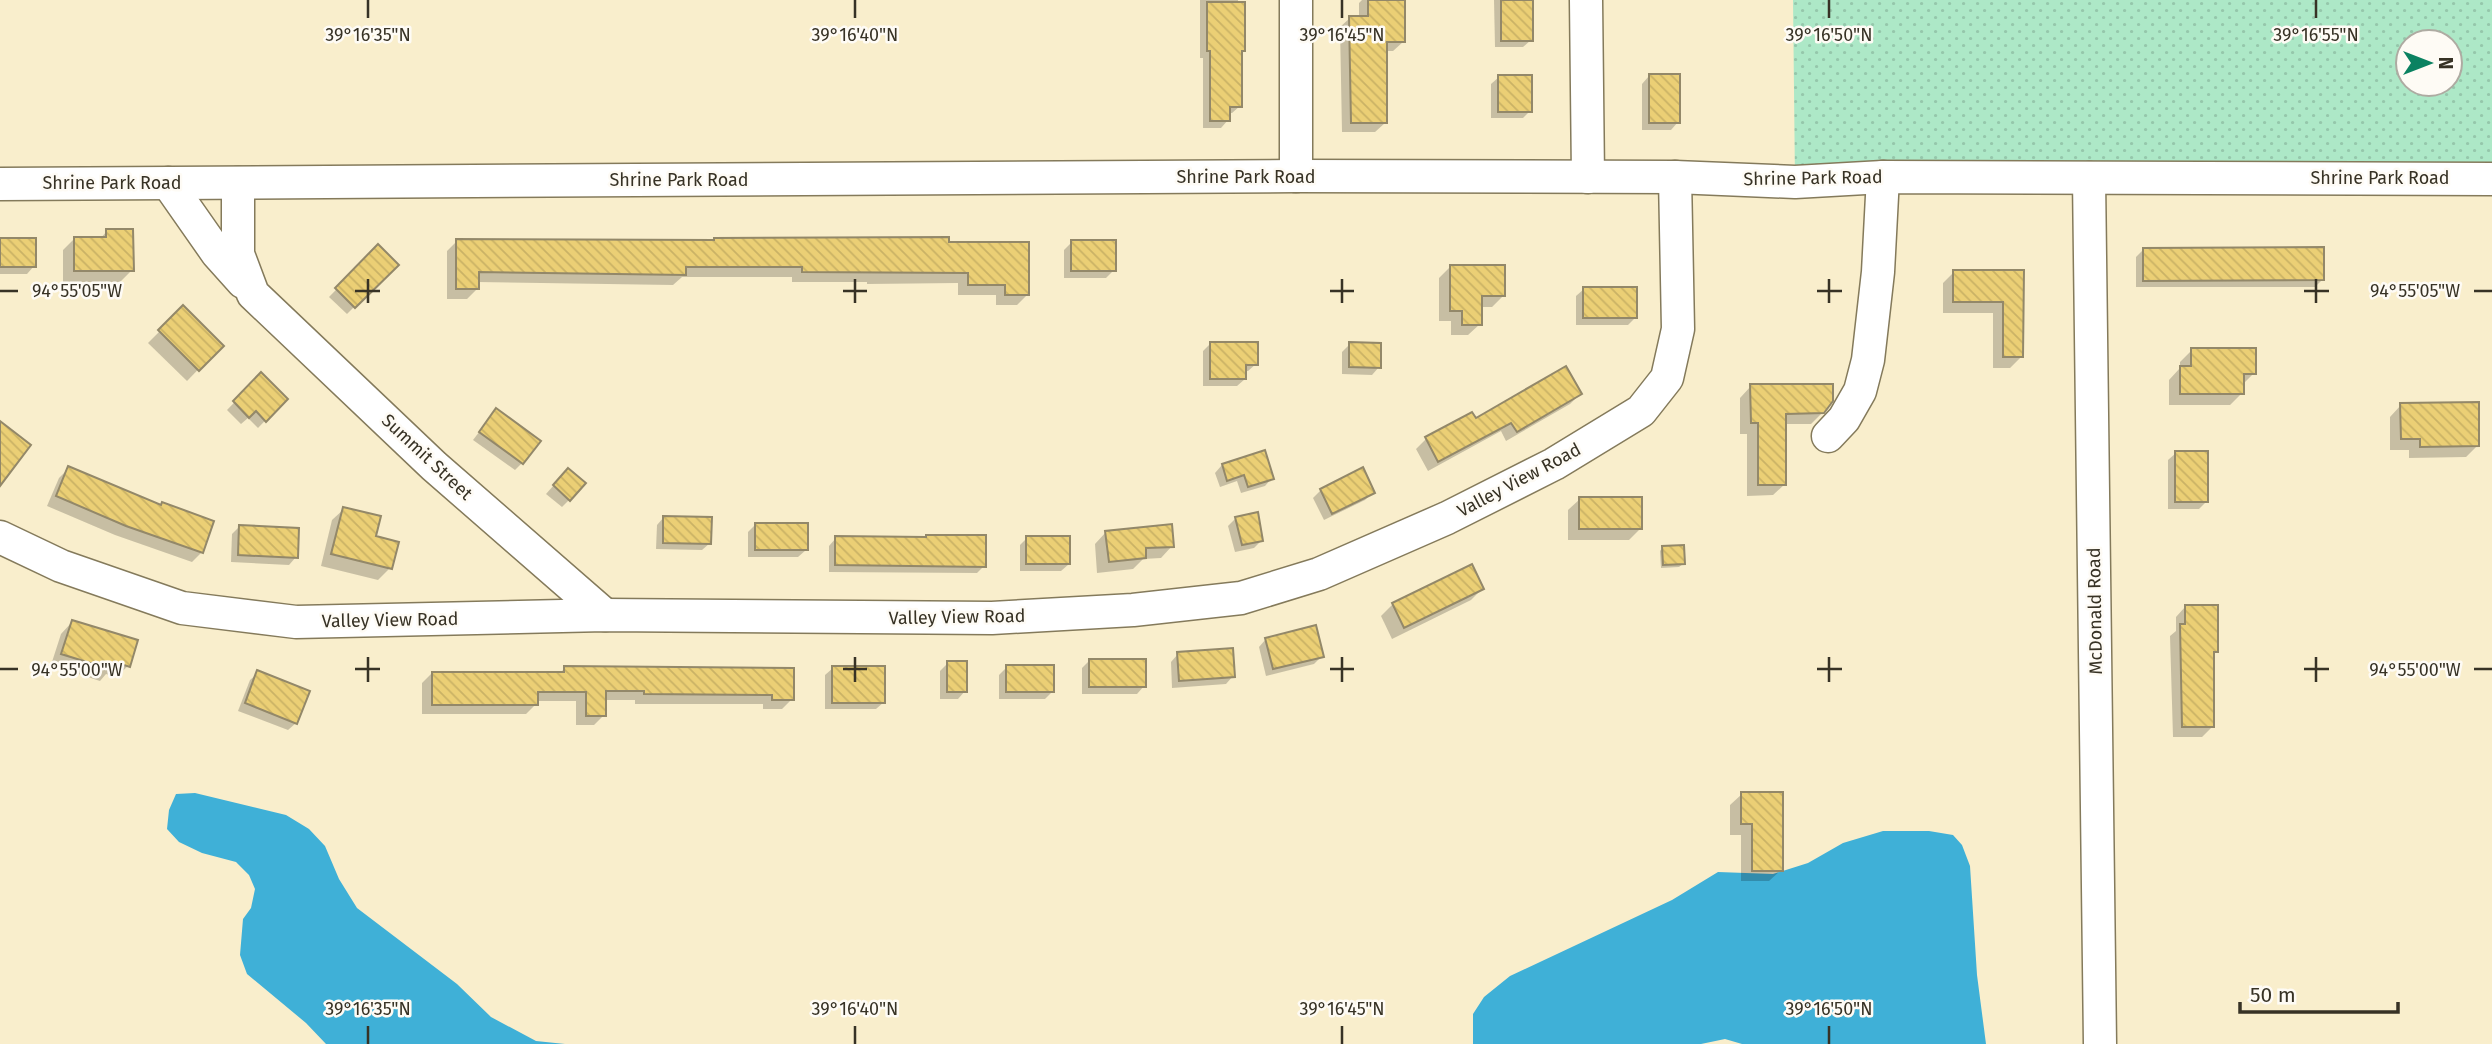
<svg xmlns="http://www.w3.org/2000/svg" width="2492" height="1044" viewBox="0 0 2492 1044" font-family="'Fira Sans',sans-serif">
	<style>
		.grass { fill: url(#grass-dots); fill-rule: evenodd }
		.water { fill: #3fb0d7 }
		.shadow { fill: #0003 }
		.building { fill: url(#building-back-hatch); stroke: #938869; stroke-width: 2 }
		.lines { fill: none; stroke-linecap: round; stroke-linejoin: round }
		.minor-casing { stroke: #847a5b; stroke-width: 35 }
		.minor { stroke: #fff; stroke-width: 32 }
		.ticks { fill: none; stroke: #373225; stroke-width: 2.5 }
		.labels { text-anchor: middle; stroke-width: 5; stroke-linejoin: round; paint-order: stroke }
		.street-label { font-size: 18px; fill: #373225; stroke: #fefbf5 }
		.ticks-label { font-size: 18px; text-anchor: middle; fill: #373225; stroke: #fefbf5; stroke-width: 5; stroke-linejoin: round; paint-order: stroke }
	</style>
	<defs>
		<pattern id="grass-dots" width="8" height="8" patternUnits="userSpaceOnUse" patternTransform="scale(1.75)"><rect width="8" height="8" fill="#ade8c7"/><path d="M2 2h.1M6 6h.1" fill="none" stroke="#95c7ab" stroke-width="1.8" stroke-linecap="round"/></pattern>
		<pattern id="building-back-hatch" width="6" height="6" patternUnits="userSpaceOnUse" patternTransform="scale(1.75)"><rect width="6" height="6" fill="#ebcf75"/><path d="M-1 5l2 2M0 0l6 6M5-1l2 2" fill="none" stroke="#cab265"/></pattern>
	</defs>
	<rect width="100%" height="100%" fill="#f9eecc"/>
	<path class="grass" d="M 1793,0 L 2492,0 L 2492,179 L 1795,182 ZM 2408,42 L 2450,42 L 2450,84 L 2408,84 Z"/>
	<g class="water">
		<path d="M 195,793 L 286,815 L 309,829 L 325,846 L 339,879 L 357,908 L 457,984 L 491,1017 L 536,1041 L 565,1044 L 326,1044 L 306,1023 L 247,974 L 240,955 L 243,919 L 251,908 L 255,889 L 249,875 L 236,862 L 202,853 L 179,842 L 167,829 L 169,810 L 176,794 Z"/>
		<path d="M 1883,831 L 1929,831 L 1953,835 L 1962,845 L 1970,866 L 1977,975 L 1986,1044 L 1742,1044 L 1725,1039 L 1701,1044 L 1473,1044 L 1473,1014 L 1484,997 L 1510,976 L 1672,900 L 1718,872 L 1773,874 L 1808,863 L 1843,843 Z"/>
	</g>
	<g class="shadow">
		<path d="M 1200,0 L 1238,0 L 1243,50 L 1240,54 L 1240,106 L 1232,113 L 1228,113 L 1228,120 L 1221,128 L 1203,128 L 1203,58 L 1200,58 Z"/>
		<path d="M 1362,0 L 1403,0 L 1403,42 L 1393,51 L 1385,51 L 1385,123 L 1375,132 L 1342,132 L 1340,27 L 1350,18 L 1359,18 L 1359,3 Z"/>
		<path d="M 1494,0 L 1531,0 L 1531,40 L 1523,47 L 1495,47 Z"/>
		<path d="M 1649,76 L 1678,122 L 1671,130 L 1642,130 L 1642,84 Z"/>
		<path d="M 1499,77 L 1530,111 L 1523,118 L 1491,118 L 1491,84 Z"/>
		<path d="M 107,231 L 132,270 L 120,282 L 63,282 L 63,250 L 74,239 L 100,239 Z"/>
		<path d="M 714,239 L 947,244 L 1027,295 L 1017,305 L 996,305 L 996,295 L 958,295 L 958,283 L 867,284 L 867,282 L 792,282 L 792,277 L 682,277 L 673,285 L 477,282 L 477,289 L 467,299 L 447,299 L 447,251 L 457,241 L 712,242 Z"/>
		<path d="M 0,240 L 34,266 L 27,274 L 0,274 Z"/>
		<path d="M 1072,242 L 1114,270 L 1106,278 L 1064,278 L 1064,250 Z"/>
		<path d="M 378,247 L 396,265 L 347,314 L 329,297 Z"/>
		<path d="M 2144,249 L 2323,279 L 2315,287 L 2136,287 L 2136,257 Z"/>
		<path d="M 1451,266 L 1504,295 L 1492,307 L 1480,307 L 1480,324 L 1468,335 L 1451,335 L 1451,321 L 1439,321 L 1439,278 Z"/>
		<path d="M 1954,272 L 2022,272 L 2021,357 L 2010,368 L 1993,368 L 1993,313 L 1943,313 L 1943,283 Z"/>
		<path d="M 1584,289 L 1635,318 L 1628,325 L 1576,325 L 1576,296 Z"/>
		<path d="M 183,308 L 221,346 L 187,381 L 148,343 Z"/>
		<path d="M 1210,344 L 1256,364 L 1248,371 L 1245,371 L 1245,379 L 1237,386 L 1203,386 L 1203,351 Z"/>
		<path d="M 1350,344 L 1379,367 L 1372,375 L 1342,374 L 1342,352 Z"/>
		<path d="M 2192,350 L 2254,373 L 2242,385 L 2242,393 L 2230,405 L 2169,405 L 2169,380 L 2180,368 L 2180,362 Z"/>
		<path d="M 261,375 L 286,399 L 258,428 L 248,418 L 241,424 L 227,410 Z"/>
		<path d="M 1751,386 L 1823,412 L 1811,424 L 1784,424 L 1785,484 L 1773,495 L 1747,496 L 1747,434 L 1740,434 L 1740,398 Z"/>
		<path d="M 1580,394 L 1570,404 L 1506,441 L 1501,431 L 1428,471 L 1416,449 L 1426,439 L 1475,421 Z"/>
		<path d="M 2401,405 L 2477,446 L 2466,457 L 2409,458 L 2409,450 L 2390,450 L 2390,417 Z"/>
		<path d="M 496,410 L 522,463 L 515,470 L 473,440 Z"/>
		<path d="M 2176,453 L 2206,502 L 2199,509 L 2168,509 L 2168,460 Z"/>
		<path d="M 1222,465 L 1272,478 L 1265,486 L 1241,493 L 1237,481 L 1220,487 L 1215,473 Z"/>
		<path d="M 69,468 L 160,506 L 202,552 L 192,562 L 115,535 L 47,506 L 59,478 Z"/>
		<path d="M 561,477 L 569,500 L 562,507 L 546,494 Z"/>
		<path d="M 1321,490 L 1373,492 L 1365,500 L 1324,520 L 1313,498 Z"/>
		<path d="M 1580,499 L 1640,529 L 1629,540 L 1568,540 L 1568,510 Z"/>
		<path d="M 344,509 L 374,538 L 390,568 L 378,580 L 321,566 L 332,520 Z"/>
		<path d="M 664,517 L 710,543 L 702,550 L 656,549 L 657,525 Z"/>
		<path d="M 1235,519 L 1261,541 L 1254,548 L 1235,552 L 1228,526 Z"/>
		<path d="M 756,524 L 806,550 L 798,557 L 748,557 L 748,532 Z"/>
		<path d="M 239,527 L 296,557 L 289,565 L 231,562 L 232,534 Z"/>
		<path d="M 1106,532 L 1172,546 L 1161,558 L 1143,559 L 1133,569 L 1097,573 L 1095,544 Z"/>
		<path d="M 836,538 L 925,538 L 984,566 L 977,573 L 829,572 L 829,546 Z"/>
		<path d="M 1027,538 L 1069,564 L 1061,571 L 1020,571 L 1020,545 Z"/>
		<path d="M 1663,547 L 1683,564 L 1679,567 L 1661,568 L 1660,551 Z"/>
		<path d="M 1482,589 L 1471,600 L 1392,639 L 1381,616 L 1393,604 Z"/>
		<path d="M 2185,607 L 2216,651 L 2212,655 L 2212,727 L 2202,737 L 2173,737 L 2170,636 L 2176,631 L 2176,617 Z"/>
		<path d="M 72,622 L 128,666 L 116,677 L 106,674 L 100,681 L 51,665 L 61,634 Z"/>
		<path d="M 1266,639 L 1322,656 L 1314,664 L 1266,676 L 1259,647 Z"/>
		<path d="M 1178,654 L 1233,676 L 1226,684 L 1172,688 L 1171,662 Z"/>
		<path d="M 1090,660 L 1144,686 L 1137,694 L 1082,694 L 1082,668 Z"/>
		<path d="M 948,663 L 965,691 L 958,699 L 940,699 L 940,671 Z"/>
		<path d="M 1007,667 L 1052,692 L 1045,699 L 999,699 L 999,675 Z"/>
		<path d="M 565,668 L 792,670 L 792,699 L 782,709 L 763,709 L 763,704 L 635,704 L 635,700 L 604,700 L 604,715 L 594,725 L 576,725 L 576,701 L 536,701 L 536,704 L 526,714 L 422,714 L 422,683 L 432,673 L 559,674 Z"/>
		<path d="M 833,668 L 884,702 L 876,709 L 825,709 L 825,675 Z"/>
		<path d="M 258,673 L 296,723 L 288,730 L 238,711 L 250,680 Z"/>
		<path d="M 1742,794 L 1781,870 L 1769,881 L 1741,881 L 1741,835 L 1730,835 L 1730,805 Z"/>
	</g>
	<g class="building">
		<path d="M 1368,0 L 1405,0 L 1405,42 L 1387,42 L 1387,123 L 1351,123 L 1349,16 L 1368,16 Z"/>
		<rect x="1501" y="0" width="32" height="41"/>
		<path d="M 1207,2 L 1245,2 L 1245,51 L 1242,51 L 1242,107 L 1230,107 L 1230,121 L 1210,121 L 1210,51 L 1207,51 Z"/>
		<rect x="1649" y="74" width="31" height="49"/>
		<rect x="1498" y="75" width="34" height="37"/>
		<path d="M 106,229 L 133,229 L 134,271 L 74,271 L 74,237 L 106,237 Z"/>
		<path d="M 949,237 L 949,242 L 1029,242 L 1029,295 L 1005,295 L 1005,285 L 968,285 L 968,273 L 802,272 L 802,267 L 686,267 L 686,275 L 479,272 L 479,289 L 456,289 L 456,239 L 714,240 L 714,238 Z"/>
		<rect x="0" y="238" width="36" height="29"/>
		<rect x="1071" y="240" width="45" height="31"/>
		<path d="M 378,244 L 399,265 L 355,308 L 335,288 Z"/>
		<path d="M 2324,247 L 2324,280 L 2143,281 L 2143,248 Z"/>
		<path d="M 1450,265 L 1505,265 L 1505,296 L 1482,296 L 1482,325 L 1462,325 L 1462,311 L 1450,311 Z"/>
		<path d="M 1953,270 L 2024,270 L 2023,357 L 2003,357 L 2003,302 L 1953,302 Z"/>
		<rect x="1583" y="287" width="54" height="31"/>
		<path d="M 183,305 L 224,346 L 199,371 L 158,330 Z"/>
		<path d="M 1210,342 L 1258,342 L 1258,365 L 1246,365 L 1246,379 L 1210,379 Z"/>
		<path d="M 1349,342 L 1381,343 L 1381,368 L 1349,367 Z"/>
		<path d="M 2191,348 L 2256,348 L 2256,374 L 2244,374 L 2244,394 L 2180,394 L 2180,366 L 2191,366 Z"/>
		<path d="M 1566,366 L 1582,394 L 1517,432 L 1511,423 L 1438,462 L 1425,437 L 1472,412 L 1476,418 Z"/>
		<path d="M 261,372 L 288,399 L 266,422 L 256,411 L 249,418 L 233,401 Z"/>
		<path d="M 1750,384 L 1833,384 L 1833,401 L 1824,413 L 1786,414 L 1786,485 L 1758,485 L 1758,423 L 1751,423 Z"/>
		<path d="M 2479,402 L 2479,446 L 2420,447 L 2420,439 L 2401,439 L 2400,403 Z"/>
		<path d="M 496,408 L 541,441 L 523,464 L 479,432 Z"/>
		<path d="M 0,421 L 31,445 L 0,486 Z"/>
		<path d="M 1265,450 L 1274,479 L 1248,487 L 1244,475 L 1227,481 L 1222,464 Z"/>
		<rect x="2175" y="451" width="33" height="51"/>
		<path d="M 68,466 L 161,505 L 162,502 L 214,521 L 203,553 L 126,526 L 56,496 Z"/>
		<path d="M 1363,467 L 1375,493 L 1332,514 L 1320,489 Z"/>
		<path d="M 568,468 L 586,483 L 570,501 L 553,485 Z"/>
		<rect x="1579" y="497" width="63" height="32"/>
		<path d="M 343,507 L 381,516 L 376,536 L 399,542 L 392,569 L 331,554 Z"/>
		<path d="M 1258,512 L 1263,541 L 1242,545 L 1235,517 Z"/>
		<path d="M 663,516 L 712,517 L 711,544 L 663,543 Z"/>
		<rect x="755" y="523" width="53" height="27"/>
		<path d="M 1172,524 L 1174,547 L 1146,548 L 1146,558 L 1109,562 L 1105,531 Z"/>
		<path d="M 239,525 L 299,528 L 298,558 L 238,555 Z"/>
		<path d="M 926,535 L 986,535 L 986,567 L 835,565 L 835,536 L 926,537 Z"/>
		<rect x="1026" y="536" width="44" height="28"/>
		<path d="M 1684,545 L 1685,564 L 1663,565 L 1662,546 Z"/>
		<path d="M 1472,564 L 1484,589 L 1404,628 L 1392,603 Z"/>
		<path d="M 2185,605 L 2218,605 L 2218,652 L 2214,652 L 2214,727 L 2182,727 L 2180,624 L 2185,624 Z"/>
		<path d="M 72,620 L 138,640 L 130,667 L 115,662 L 113,670 L 61,654 Z"/>
		<path d="M 1316,625 L 1324,657 L 1273,669 L 1265,638 Z"/>
		<path d="M 1233,648 L 1235,677 L 1179,681 L 1177,652 Z"/>
		<rect x="1089" y="659" width="57" height="28"/>
		<rect x="947" y="661" width="20" height="31"/>
		<rect x="1006" y="665" width="48" height="27"/>
		<path d="M 564,666 L 794,668 L 794,700 L 772,700 L 772,695 L 644,694 L 644,691 L 606,691 L 606,716 L 586,716 L 586,692 L 538,692 L 538,705 L 432,705 L 432,672 L 564,672 Z"/>
		<rect x="832" y="666" width="53" height="37"/>
		<path d="M 257,670 L 310,691 L 297,724 L 245,703 Z"/>
		<path d="M 1741,792 L 1783,792 L 1783,871 L 1752,871 L 1752,824 L 1741,824 Z"/>
	</g>
	<g class="lines">
		<g class="minor-casing">
			<g id="minor">
				<path d="M 1586,0 L 1588,177"/>
				<path d="M 1296,176 L 1296,0"/>
				<path d="M 2089,178 L 2100,1044"/>
				<path d="M 168,183 L 217,253 L 243,282"/>
				<path d="M 238,183 L 238,254 L 253,294 L 434,466 L 605,615"/>
				<path d="M 0,184 L 1296,176 L 1675,177 L 1795,182 L 1883,177 L 2492,179"/>
				<path d="M 1828,436 L 1844,419 L 1860,391 L 1868,360 L 1878,272 L 1883,177"/>
				<path d="M 0,537 L 61,566 L 182,608 L 296,622 L 605,615 L 992,618 L 1133,610 L 1241,598 L 1319,574 L 1447,518 L 1554,464 L 1641,411 L 1667,378 L 1678,329 L 1675,177"/>
			</g>
		</g>
		<use href="#minor" class="minor"/>
	</g>
	<path class="ticks" d="M 368,0 L 368,18M 855,0 L 855,18M 1342,0 L 1342,18M 1829,0 L 1829,18M 2316,0 L 2316,18M 368,279 L 368,303M 855,279 L 855,303M 1342,279 L 1342,303M 1829,279 L 1829,303M 2316,279 L 2316,303M 0,291 L 18,291M 355,291 L 380,291M 843,291 L 867,291M 1330,291 L 1354,291M 1817,291 L 1842,291M 2304,291 L 2329,291M 2474,291 L 2492,291M 368,657 L 368,682M 855,657 L 855,682M 1342,657 L 1342,682M 1829,657 L 1829,682M 2316,657 L 2316,682M 0,669 L 18,669M 355,669 L 380,669M 843,669 L 867,669M 1330,669 L 1354,669M 1817,669 L 1842,669M 2304,669 L 2329,669M 2474,669 L 2492,669M 368,1026 L 368,1044M 855,1026 L 855,1044M 1342,1026 L 1342,1044M 1829,1026 L 1829,1044"/>
	<g class="labels">
		<g class="street-label">
			<text x="1246" y="183">Shrine Park Road</text>
			<text transform="translate(1813 178) rotate(-1)" y="6">Shrine Park Road</text>
			<text x="2380" y="184">Shrine Park Road</text>
			<text x="679" y="186">Shrine Park Road</text>
			<text x="112" y="189">Shrine Park Road</text>
			<text transform="translate(427 457) rotate(43)" y="6">Summit Street</text>
			<text transform="translate(1519 480) rotate(-28)" y="6">Valley View Road</text>
			<text transform="translate(2095 611) rotate(-91)" y="6">McDonald Road</text>
			<text transform="translate(957 617) rotate(-1)" y="6">Valley View Road</text>
			<text transform="translate(390 620) rotate(-1)" y="6">Valley View Road</text>
		</g>
	</g>
	<g class="ticks-label">
		<text x="368" y="41">39°16'35"N</text>
		<text x="855" y="41">39°16'40"N</text>
		<text x="1342" y="41">39°16'45"N</text>
		<text x="1829" y="41">39°16'50"N</text>
		<text x="2316" y="41">39°16'55"N</text>
		<text x="2415" y="297">94°55'05"W</text>
		<text x="77" y="297">94°55'05"W</text>
		<text x="2415" y="676">94°55'00"W</text>
		<text x="77" y="676">94°55'00"W</text>
		<text x="368" y="1015">39°16'35"N</text>
		<text x="855" y="1015">39°16'40"N</text>
		<text x="1342" y="1015">39°16'45"N</text>
		<text x="1829" y="1015">39°16'50"N</text>
	</g>
	<g transform="translate(2429 63) rotate(90)"><circle r="33" fill="#fefbf5" stroke="#aeaba2" stroke-width="2"/>
	<path d="M0-5L12 26L0 18L-12 26Z" fill="#0b8261"/>
	<text y="-10" font-size="19" font-weight="bold" text-anchor="middle" fill="#373225">N</text>
	</g>
	<path d="M2240 1002v10h158v-10" fill="none" stroke="#373225" stroke-width="3.5"/>
	<text x="2250" y="1002" font-size="21" fill="#373225" stroke="#fefbf5" stroke-width="5" paint-order="stroke">50 m</text>
</svg>
